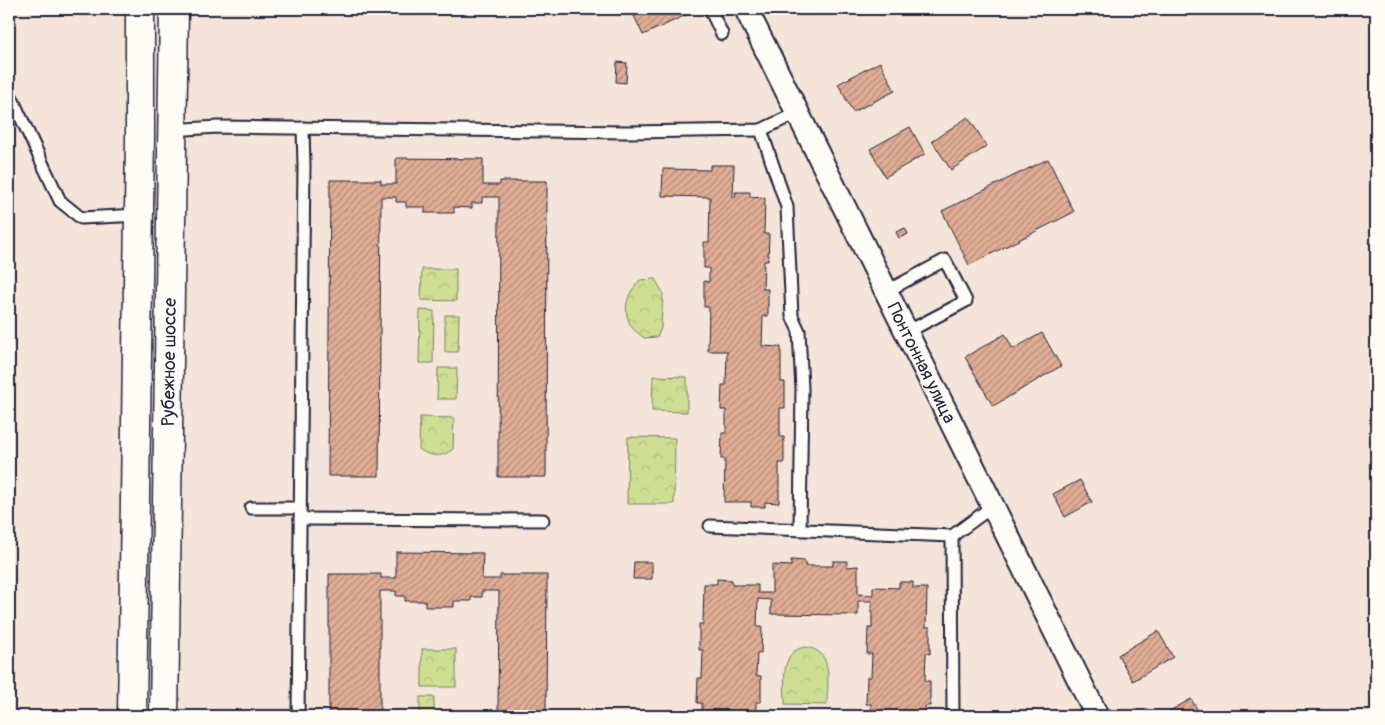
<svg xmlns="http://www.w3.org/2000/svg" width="1385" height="725" viewBox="0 0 1385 725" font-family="Pangolin,sans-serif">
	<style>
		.forest { fill: url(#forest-crowns); stroke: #788067 }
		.building { fill: url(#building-hatch); stroke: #22223b }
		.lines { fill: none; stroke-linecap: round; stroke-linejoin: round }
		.service-casing { stroke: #22223b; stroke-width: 15 }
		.minor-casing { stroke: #22223b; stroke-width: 26 }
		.primary-casing { stroke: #22223b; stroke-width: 31 }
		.service { stroke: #fdfcf7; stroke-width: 11 }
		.minor { stroke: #fdfcf7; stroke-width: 22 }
		.primary { stroke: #fdfcf7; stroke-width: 28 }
		.labels { text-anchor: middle; stroke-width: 4; stroke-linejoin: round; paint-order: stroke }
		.street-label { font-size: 18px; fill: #22223b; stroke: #fdfcf7 }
	</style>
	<defs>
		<pattern id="forest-crowns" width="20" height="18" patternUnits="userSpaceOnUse" patternTransform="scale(1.25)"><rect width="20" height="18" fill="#cedf93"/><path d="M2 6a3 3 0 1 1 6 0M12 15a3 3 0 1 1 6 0" fill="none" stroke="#b1bf80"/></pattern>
		<pattern id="building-hatch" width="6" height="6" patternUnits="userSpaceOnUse" patternTransform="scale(1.25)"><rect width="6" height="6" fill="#e0ac94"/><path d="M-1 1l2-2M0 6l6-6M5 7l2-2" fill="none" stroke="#b58c7a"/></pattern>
	</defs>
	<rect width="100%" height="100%" fill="#f4e4d9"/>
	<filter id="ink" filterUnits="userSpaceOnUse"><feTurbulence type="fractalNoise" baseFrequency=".02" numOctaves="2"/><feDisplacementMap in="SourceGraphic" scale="10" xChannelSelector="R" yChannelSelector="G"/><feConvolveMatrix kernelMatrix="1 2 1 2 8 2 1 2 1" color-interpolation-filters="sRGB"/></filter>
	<g filter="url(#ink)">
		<g class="forest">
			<path d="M 422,269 L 456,269 L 456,301 L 421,300 Z"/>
			<path d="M 655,279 L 663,293 L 661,328 L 657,337 L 644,338 C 640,334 632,330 630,324 C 622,307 628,293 640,280 Z"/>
			<path d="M 420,310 L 434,311 L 433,363 L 419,363 Z"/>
			<path d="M 445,315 L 459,315 L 458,352 L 445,352 Z"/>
			<path d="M 438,368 L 457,368 L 456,399 L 437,399 Z"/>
			<path d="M 653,376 L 687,377 L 687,412 L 652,411 Z"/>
			<path d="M 420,417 L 454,418 L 453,449 C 442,458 430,457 419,449 Z"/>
			<path d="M 628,437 L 675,438 L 674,504 L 627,504 Z"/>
			<path d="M 805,647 C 835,650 827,683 827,705 L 785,704 C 785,683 779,651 805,647 Z"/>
			<rect x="422" y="649" width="34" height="38"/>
			<rect x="420" y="697" width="14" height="19"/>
		</g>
		<g class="building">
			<path d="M 631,9 L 699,9 L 643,35 Z"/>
			<path d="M 617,62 L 627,63 L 626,83 L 616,82 Z"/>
			<path d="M 880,62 L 895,91 L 853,112 L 838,84 Z"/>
			<path d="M 968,117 L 987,146 L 951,170 L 932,141 Z"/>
			<path d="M 910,127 L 925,154 L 885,177 L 870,149 Z"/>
			<path d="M 396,158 L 483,159 L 483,185 L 500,185 L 500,181 L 547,181 L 546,477 L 498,477 L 499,197 L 482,197 L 482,203 L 472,203 L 472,208 L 454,207 L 454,213 L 425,213 L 425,207 L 406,207 L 406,202 L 396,202 L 396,197 L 381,197 L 379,476 L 328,476 L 330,180 L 381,180 L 381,184 L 396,184 Z"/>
			<path d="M 1048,159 L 1074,212 L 969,265 L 942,211 Z"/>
			<path d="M 710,165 L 734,165 L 733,197 L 736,197 L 735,192 L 750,192 L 750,197 L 765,198 L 764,234 L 769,234 L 768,261 L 764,261 L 763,289 L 768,289 L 768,316 L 763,316 L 762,346 L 781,347 L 781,382 L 785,382 L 785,408 L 780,408 L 780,437 L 784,437 L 784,463 L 779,463 L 779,503 L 765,502 L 765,507 L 751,507 L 751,502 L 724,502 L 725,459 L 721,459 L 722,433 L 726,433 L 726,410 L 721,410 L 722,385 L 726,385 L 727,351 L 708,351 L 709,307 L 704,307 L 704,281 L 709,282 L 709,268 L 704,268 L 704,242 L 709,242 L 710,197 L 662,196 L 663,169 L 710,170 Z"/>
			<path d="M 905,228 L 908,234 L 899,238 L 896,232 Z"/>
			<path d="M 1042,333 L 1061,366 L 993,406 L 965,357 L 1005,334 L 1013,349 Z"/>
			<path d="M 1080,480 L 1092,502 L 1065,517 L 1053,494 Z"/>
			<path d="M 396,552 L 483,553 L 482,579 L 500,579 L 500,575 L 547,575 L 546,716 L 498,716 L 499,591 L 482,591 L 482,597 L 471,597 L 471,601 L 454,601 L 454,607 L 425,607 L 425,601 L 405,601 L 405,596 L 396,596 L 396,591 L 380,591 L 380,716 L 329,716 L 329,574 L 381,574 L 381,578 L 396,578 Z"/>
			<path d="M 791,560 L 805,561 L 805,566 L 833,566 L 833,561 L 847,561 L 847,567 L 858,566 L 858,594 L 873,595 L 873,587 L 899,588 L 899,582 L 913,582 L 913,588 L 927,588 L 926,627 L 930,627 L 930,654 L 926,653 L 925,681 L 930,681 L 930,706 L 925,706 L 925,716 L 871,716 L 871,704 L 866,704 L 867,677 L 871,677 L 872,654 L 867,654 L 868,628 L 872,628 L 872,601 L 858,601 L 858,615 L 771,614 L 771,600 L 758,599 L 757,627 L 762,627 L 761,653 L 757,653 L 756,676 L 761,676 L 761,702 L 756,702 L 756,716 L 702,716 L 702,703 L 697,703 L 698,678 L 702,678 L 703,650 L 699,650 L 699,624 L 703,624 L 704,584 L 717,584 L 717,579 L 732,580 L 732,585 L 758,585 L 758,593 L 772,593 L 772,565 L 791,566 Z"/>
			<path d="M 634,562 L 652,562 L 652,579 L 633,579 Z"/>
			<path d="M 1158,631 L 1173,657 L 1133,681 L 1118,655 Z"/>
			<path d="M 1191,699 L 1201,716 L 1161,716 Z"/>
		</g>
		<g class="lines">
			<g class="service-casing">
				<g id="service">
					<path d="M 710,9 L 722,34"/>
					<path d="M 9,92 L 60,201 L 81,218 L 139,215"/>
					<path d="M 172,130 L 217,127 L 628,132 L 761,130 L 797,113"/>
					<path d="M 761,130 L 787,207 L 792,316 L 799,331 L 802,389 L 800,529"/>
					<path d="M 887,291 L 945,260 L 966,301 L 907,332"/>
					<path d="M 251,508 L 300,508"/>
					<path d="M 300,519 L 543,520"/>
					<path d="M 710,526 L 952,536 L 993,506"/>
					<path d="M 952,536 L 953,716"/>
					<path d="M 298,716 L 304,165 L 303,128"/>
				</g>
			</g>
			<g class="minor-casing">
				<g id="minor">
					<path id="s1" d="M 746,9 L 1097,716"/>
				</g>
			</g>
			<g class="primary-casing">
				<g id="primary">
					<path d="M 132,716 L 140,138 L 140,9"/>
					<path id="s2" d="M 164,716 L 174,9"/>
				</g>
			</g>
			<use href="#service" class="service"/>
			<use href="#minor" class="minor"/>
			<use href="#primary" class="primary"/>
		</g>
	</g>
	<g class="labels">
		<g class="street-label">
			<text dy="6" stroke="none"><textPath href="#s2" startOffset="354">Рубежное шоссе</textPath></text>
			<text dy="6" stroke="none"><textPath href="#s1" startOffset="395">Понтонная улица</textPath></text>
		</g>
	</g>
	<rect width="1385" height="725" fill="none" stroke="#fdfcf7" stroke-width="30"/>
	<rect x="15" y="15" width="1355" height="695" fill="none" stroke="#22223b" stroke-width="2" filter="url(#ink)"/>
</svg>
